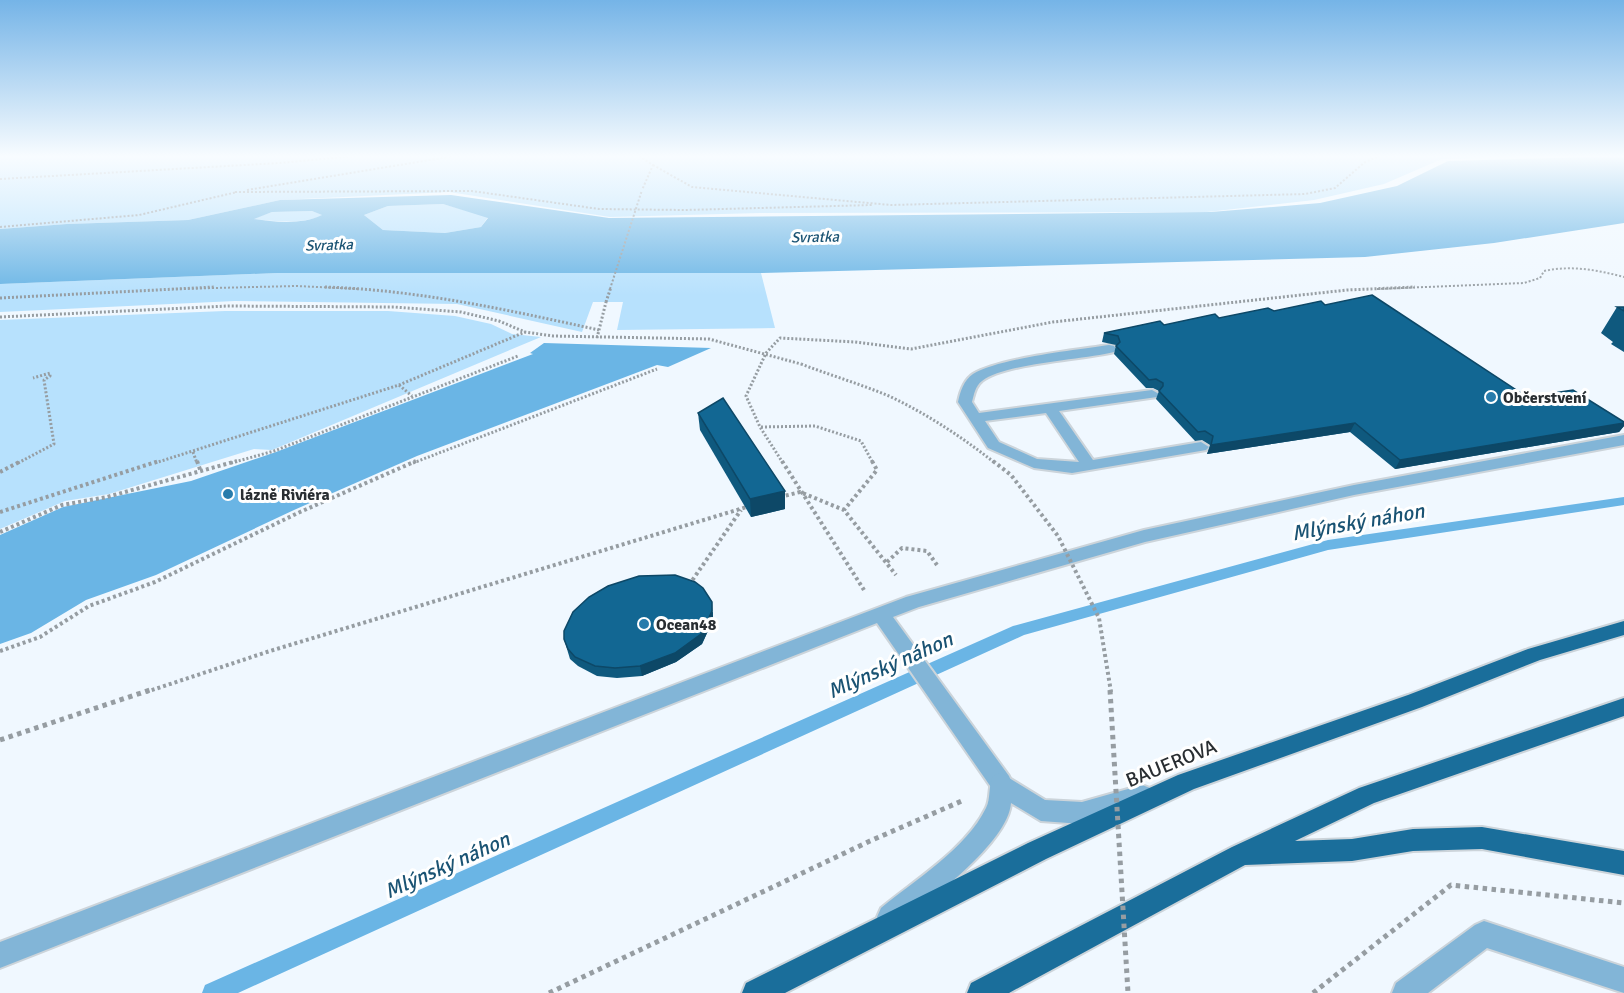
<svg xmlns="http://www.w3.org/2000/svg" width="1624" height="993" viewBox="0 0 1624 993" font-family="Signika,sans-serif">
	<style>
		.green { fill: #b7e1fd }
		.water { fill: #6ab5e5; fill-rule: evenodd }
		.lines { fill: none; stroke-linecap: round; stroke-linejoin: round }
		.stream { fill: #6ab5e5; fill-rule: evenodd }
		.service-casing { stroke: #ccd4da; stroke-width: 4 }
		.minor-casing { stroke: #ccd4da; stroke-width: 4 }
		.trunk-casing { stroke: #ccd4da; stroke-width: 4 }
		.path-far3 { stroke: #969da2; stroke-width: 2; stroke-dasharray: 2 2; stroke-linecap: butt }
		.path-far2 { stroke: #969da2; stroke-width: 3; stroke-dasharray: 2 2; stroke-linecap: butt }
		.path-far1 { stroke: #969da2; stroke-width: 4; stroke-dasharray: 3 3; stroke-linecap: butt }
		.path { stroke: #969da2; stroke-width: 5; stroke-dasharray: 4.5 4.5; stroke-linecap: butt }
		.service { fill: #82b5d7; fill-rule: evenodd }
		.minor { fill: #82b5d7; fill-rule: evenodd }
		.trunk { fill: #1a6e9b; fill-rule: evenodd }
		.path-bridge-far3 { stroke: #969da2; stroke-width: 2; stroke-dasharray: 2 2; stroke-linecap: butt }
		.path-bridge-far2 { stroke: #969da2; stroke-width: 3; stroke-dasharray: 2 2; stroke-linecap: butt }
		.path-bridge-far1 { stroke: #969da2; stroke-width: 4; stroke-dasharray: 3 3; stroke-linecap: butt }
		.path-bridge { stroke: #969da2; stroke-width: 5; stroke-dasharray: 4.5 4.5; stroke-linecap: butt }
		.wall { fill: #0f597e }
		.shaded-wall { fill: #0d4867 }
		.building { fill: #126793; stroke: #0d4867; stroke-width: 1.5 }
		.poi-dot { fill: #287cac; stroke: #fff; stroke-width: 2 }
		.labels { text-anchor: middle; stroke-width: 6; stroke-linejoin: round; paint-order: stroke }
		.far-water-label { font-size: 15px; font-style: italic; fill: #1a5373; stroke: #fff }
		.poi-label { font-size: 16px; font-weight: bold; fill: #292e32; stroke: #fff; text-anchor: start }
		.near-street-label { font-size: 20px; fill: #292e32; stroke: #fff }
		.near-water-label { font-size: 21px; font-style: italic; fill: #1a5373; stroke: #fff }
	</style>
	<rect width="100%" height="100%" fill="#f0f8ff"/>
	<g class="green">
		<path d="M 0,156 L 1524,156 L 1442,159 L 1384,184 L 1314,200 L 1207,212 L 760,213 L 610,217 L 449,192 L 280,200 L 188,220 L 67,224 L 0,229 Z"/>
		<path d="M 443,204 L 488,217 L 481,227 L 445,233 L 383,230 L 364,215 L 388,206 Z"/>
		<path d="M 312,211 L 323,215 C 301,225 276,221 252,219 L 272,212 Z"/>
		<path d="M 277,273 L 761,273 L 775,328 L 617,330 L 623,302 L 593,302 L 582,332 L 457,304 L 235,301 L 0,312 L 0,284 Z"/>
		<path d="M 225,311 L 388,311 L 455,316 L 491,324 L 512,334 L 541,337 L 272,450 L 254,449 L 109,494 L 65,501 L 0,529 L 0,320 Z"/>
	</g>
	<g class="water">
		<path d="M 1624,156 L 1624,223 L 1494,243 L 1365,257 L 761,273 L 277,273 L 0,284 L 0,229 L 67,224 L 188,220 L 280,200 L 451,195 L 609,218 L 1211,212 L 1320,203 L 1397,186 L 1448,161 ZM 443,204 L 488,218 L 481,227 L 445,233 L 383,230 L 364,215 L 388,206 ZM 312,211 L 322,215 C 302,225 275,222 254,219 L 272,212 Z"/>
		<path d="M 544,343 L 711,348 L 668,367 L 657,365 L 417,456 L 294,510 L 156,575 L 86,600 L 31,633 L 0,644 L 0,535 L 63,507 L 191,481 L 276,452 L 533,354 L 530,353 Z"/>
	</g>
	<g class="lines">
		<path class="stream" d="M 1624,497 L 1624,505 L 1328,550 L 1024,635 L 238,993 L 202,993 L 205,985 L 1013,626 L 1328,540 Z"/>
		<g class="service-casing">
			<g id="service">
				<path d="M 1109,345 L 1114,346 L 1116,349 L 1114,352 C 1082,360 1005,363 982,381 C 975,386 974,395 972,402 L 979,413 L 1152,390 L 1159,394 L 1157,397 L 1059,411 L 1093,460 L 1201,442 L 1209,447 L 1206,450 L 1072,473 L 1034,468 L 988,448 L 958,402 C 960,392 964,380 973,374 C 999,358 1076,350 1109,345 ZM 1046,413 L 1079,462 L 1037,459 L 999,442 L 985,421 Z"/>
				<path d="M 1624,435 L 1624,445 L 1354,495 L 1145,542 L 919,607 L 893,617 L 1009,776 L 1012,783 L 1009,790 L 1001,793 L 993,790 L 877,623 L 0,968 L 0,942 L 906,597 L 1144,530 L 1354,485 Z"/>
				<path d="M 1484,921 L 1624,967 L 1624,993 L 1487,948 L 1428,993 L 1392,993 L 1396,983 L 1475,925 Z"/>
			</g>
		</g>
		<g class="minor-casing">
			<path id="minor" d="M 1001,773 L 1045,800 L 1082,802 L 1142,785 L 1150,788 L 1154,795 L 1150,802 L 1082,824 L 1041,821 L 1011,803 C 1008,843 929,900 899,926 L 890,930 L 881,926 L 877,917 L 881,908 C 916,879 966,849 986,808 C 991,798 988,786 993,776 Z"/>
		</g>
		<g class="trunk-casing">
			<g id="trunk">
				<path d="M 1624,621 L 1624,635 L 1540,660 L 1422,707 L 1194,789 L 1046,859 L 785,993 L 742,993 L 746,983 L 1028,843 L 1178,775 L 1408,695 L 1528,649 Z"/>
				<path d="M 1624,698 L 1624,716 L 1374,803 L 1295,841 L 1352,839 L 1413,829 L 1482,827 L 1624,851 L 1624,875 L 1482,849 L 1413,851 L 1352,861 L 1245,865 L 1009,993 L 967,993 L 971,983 L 1232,847 L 1359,788 Z"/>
			</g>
		</g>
		<g class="path-far3">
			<path d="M 639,156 L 653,165 L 642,190"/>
			<path d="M 653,165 L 692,187 L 891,205 L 1305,194 L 1335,188 L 1365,162 L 1380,156"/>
			<path d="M 0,179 L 279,163 L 354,156"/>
			<path d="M 247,190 L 454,156"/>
			<path d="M 235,192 L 472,191 L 599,209 L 685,210 L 872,205"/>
			<path d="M 0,227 L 139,215 L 237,192"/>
			<path d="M 172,289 L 296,286 L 360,289"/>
			<path d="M 1377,289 L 1524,283 L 1540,278 L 1544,271 C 1572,265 1597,270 1624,277"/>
		</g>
		<g class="path-far2">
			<path d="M 325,287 C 419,290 508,310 599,330"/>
			<path d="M 0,298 L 215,287"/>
			<path d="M 0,317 L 228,306 L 394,307 L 461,312 L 499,321 L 525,332 L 553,336 L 709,339 L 801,364"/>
			<path d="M 597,338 L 606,302"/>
			<path d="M 399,385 L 412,396"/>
			<path d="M 761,427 L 815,426 L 861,441 L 873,463"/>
			<path d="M 193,452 L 197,463"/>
			<path d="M 18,463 L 54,444 L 44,380 L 50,376 L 50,373 L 33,378"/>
			<path d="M 155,463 L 399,385 L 525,332"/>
			<path d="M 231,463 L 274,451 L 518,356"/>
			<path d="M 413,463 L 657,369"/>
			<path d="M 783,463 L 760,427 L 746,396 L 766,353 L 780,338 L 855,342 L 911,349 L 1053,322 L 1347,290 L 1415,287"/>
		</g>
		<g class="path-far1">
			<path d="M 197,461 L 201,472"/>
			<path d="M 782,461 L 864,590"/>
			<path d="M 872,461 L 877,470 L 844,510 L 896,575"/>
			<path d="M 0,472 L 21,461"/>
			<path d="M 780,497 L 800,492 L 844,510"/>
			<path d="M 0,512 L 159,461"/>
			<path d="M 0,532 L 62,505 L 107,497 L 237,461"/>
			<path d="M 887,562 L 902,548 L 927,551 L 937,565"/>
			<path d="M 689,585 L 741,510"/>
			<path d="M 0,651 L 40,637 L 89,606 L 155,582 L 300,512 L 416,461"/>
			<path d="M 146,692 L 270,651 L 750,506"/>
		</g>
		<g class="path">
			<path d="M 0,740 L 150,690"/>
			<path d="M 549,993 L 870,841 L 964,800"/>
			<path d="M 1313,993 L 1451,885 L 1624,903"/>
		</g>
		<use href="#service" class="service"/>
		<use href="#minor" class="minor"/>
		<use href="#trunk" class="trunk"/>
		<path class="path-bridge-far3" d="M 610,289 L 642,190"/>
		<g class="path-bridge-far2">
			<path d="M 606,302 L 611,287"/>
			<path d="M 801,364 C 830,375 860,384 889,396 C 927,414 962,437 995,463"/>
		</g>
		<path class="path-bridge-far1" d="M 993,461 L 1011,475 L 1058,536 L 1099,618 L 1111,692"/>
		<path class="path-bridge" d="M 1110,690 L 1128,993"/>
	</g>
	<g class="wall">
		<path d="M 1325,305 L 1527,397 L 1624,422 L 1624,426 L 1619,432 L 1395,469 L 1350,432 L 1207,454 L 1210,445 L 1202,440 L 1195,441 L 1156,399 L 1159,391 L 1153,388 L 1146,388 L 1114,354 L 1116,345 L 1102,342 L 1104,333 Z"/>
		<path d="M 1617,307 L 1624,307 L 1624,352 L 1611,344 L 1613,342 L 1601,333 Z"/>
		<path d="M 698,413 L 785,491 L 785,509 L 751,517 L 700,430 Z"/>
		<path d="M 713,612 L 713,620 L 702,644 L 676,662 L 642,676 L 617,678 L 597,676 L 578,666 L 570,659 L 564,639 Z"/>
	</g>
	<g class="shaded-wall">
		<path d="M 1355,423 L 1350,432 L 1207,454 L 1211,445 Z"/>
		<path d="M 1624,423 L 1624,426 L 1619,432 L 1395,469 L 1400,460 Z"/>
		<path d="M 785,491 L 785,509 L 751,517 L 750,499 Z"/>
		<path d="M 712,602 L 713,620 L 702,644 L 676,662 L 642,676 L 640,666 Z"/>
	</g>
	<g class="building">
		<path d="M 1372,295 L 1527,397 L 1573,390 L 1624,422 L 1624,423 L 1400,460 L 1355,423 L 1211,445 L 1213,436 L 1205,431 L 1198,432 L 1159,391 L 1163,386 L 1163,383 L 1156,379 L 1149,380 L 1116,346 L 1120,342 L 1118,336 L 1104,333 L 1160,321 L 1164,325 L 1215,314 L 1219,318 L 1268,308 L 1274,311 L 1321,301 L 1325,305 Z"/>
		<path d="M 1617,307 L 1624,307 L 1624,311 Z"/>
		<path d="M 723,398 L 785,491 L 750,499 L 698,413 Z"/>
		<path d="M 675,575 L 695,582 L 703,588 L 712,602 L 712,611 L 701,634 L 675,653 L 640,666 L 615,668 L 595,666 L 575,657 L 568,649 L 564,639 L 564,631 L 573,612 L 589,597 L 608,586 L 639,576 Z"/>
	</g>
	<linearGradient id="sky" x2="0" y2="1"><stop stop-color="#75b4e7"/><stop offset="0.53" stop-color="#f8fcff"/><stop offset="1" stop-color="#f8fcff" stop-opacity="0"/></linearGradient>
	<rect width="1624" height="295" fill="url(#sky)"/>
	<g class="poi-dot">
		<circle cx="1491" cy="397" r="6"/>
		<circle cx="228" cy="494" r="6"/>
		<circle cx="644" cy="624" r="6"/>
	</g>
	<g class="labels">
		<g class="far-water-label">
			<text transform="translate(815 237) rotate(-1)" y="5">Svratka</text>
			<text transform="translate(329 245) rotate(-2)" y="5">Svratka</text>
		</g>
		<g class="poi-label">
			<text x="1503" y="403">Občerstvení</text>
			<text x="240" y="500">lázně Riviéra</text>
			<text x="656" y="630">Ocean48</text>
		</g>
		<g class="near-street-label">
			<text transform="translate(1171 763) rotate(-22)" y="7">BAUEROVA</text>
		</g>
		<g class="near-water-label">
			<text transform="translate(1358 522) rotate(-10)" y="7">Mlýnský náhon</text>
			<text transform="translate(890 665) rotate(-24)" y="7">Mlýnský náhon</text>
			<text transform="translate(447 865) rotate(-24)" y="7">Mlýnský náhon</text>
		</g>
	</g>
</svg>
